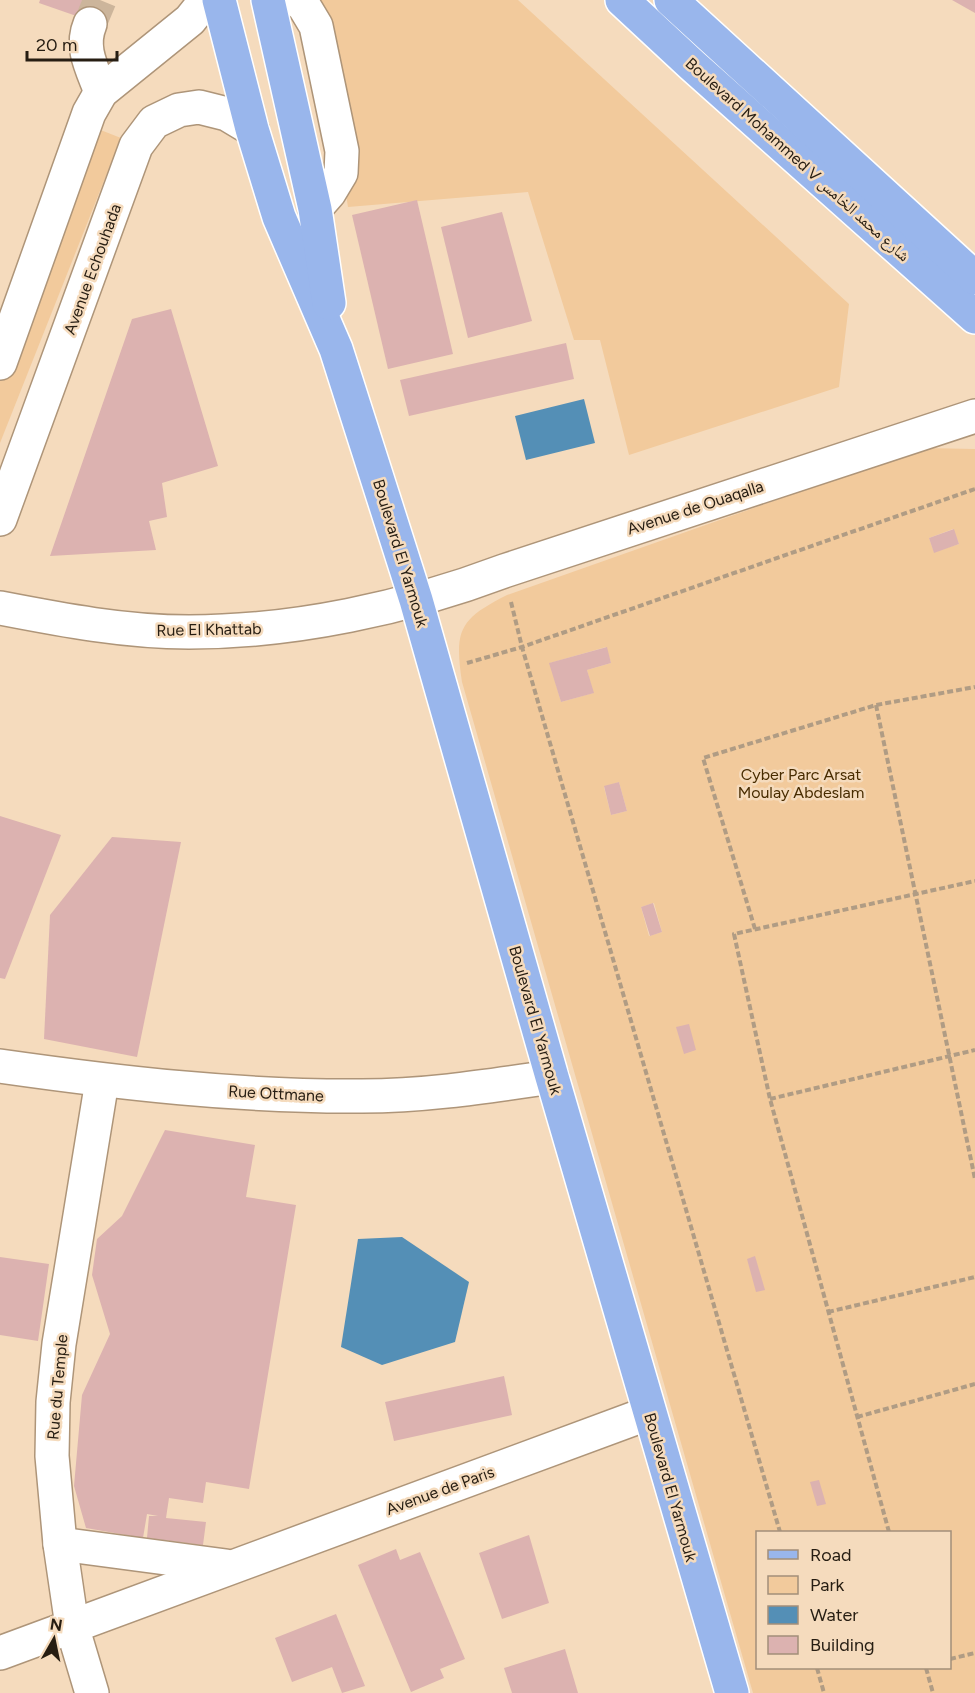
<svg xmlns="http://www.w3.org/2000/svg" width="975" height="1693" viewBox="0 0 975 1693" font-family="Figtree,'Noto Naskh Arabic',sans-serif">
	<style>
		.green { fill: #f2ca9c; fill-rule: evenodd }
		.water { fill: #548fb6 }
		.building { fill: #dcb2b0 }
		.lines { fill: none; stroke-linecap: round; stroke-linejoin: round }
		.minor-tunnel { stroke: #ccb59b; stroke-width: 33; stroke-dasharray: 33 16; stroke-linecap: butt }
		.minor-casing { stroke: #ae9579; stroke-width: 36 }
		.major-casing { stroke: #fff; stroke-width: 36 }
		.path { stroke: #b09c84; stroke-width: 4; stroke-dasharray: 6 3; stroke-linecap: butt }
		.minor { stroke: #fff; stroke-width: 33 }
		.major { stroke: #99b6ec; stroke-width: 33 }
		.labels { text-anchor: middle; stroke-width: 5; stroke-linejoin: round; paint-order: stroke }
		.street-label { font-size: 16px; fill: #261d12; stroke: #f5dbbd }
		.park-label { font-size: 16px; fill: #482c00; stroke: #f5dbbd }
	</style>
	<rect width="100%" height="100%" fill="#f5dbbd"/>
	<g class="green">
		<path d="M 315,0 L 518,0 L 849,304 L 839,387 L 629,455 L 600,340 L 574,340 L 528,192 L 348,207 Z"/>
		<path d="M 98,129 L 121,138 L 0,443 L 0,375 Z"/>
		<path d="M 924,448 L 975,449 L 975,1693 L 753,1693 L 462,682 C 454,629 460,619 507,595 ZM 953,529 L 959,544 L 934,552 L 929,538 ZM 606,647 L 611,663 L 587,670 L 593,693 L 561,702 L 550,663 ZM 619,782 L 627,811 L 611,815 L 604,787 ZM 654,903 L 662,932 L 649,936 L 641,907 ZM 758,1532 L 950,1532 L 950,1668 L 758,1668 Z"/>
	</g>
	<g class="water">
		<path d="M 584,399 L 595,443 L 526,460 L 515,416 Z"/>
		<path d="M 402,1237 L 469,1282 L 455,1342 L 382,1365 L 341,1347 L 358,1239 Z"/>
	</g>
	<g class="building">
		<path d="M 40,0 L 92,0 L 85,19 L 39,3 Z"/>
		<path d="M 952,0 L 975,0 L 975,13 Z"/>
		<path d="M 417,200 L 453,354 L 388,369 L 352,215 Z"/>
		<path d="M 502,212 L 532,321 L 468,338 L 441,227 Z"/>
		<path d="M 171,309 L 218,466 L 162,483 L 167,517 L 149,521 L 156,550 L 50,556 L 132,319 Z"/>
		<path d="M 566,343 L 574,379 L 409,416 L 400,380 Z"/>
		<path d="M 954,529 L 959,544 L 934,553 L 929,538 Z"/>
		<path d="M 607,647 L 611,663 L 587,670 L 594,693 L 561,702 L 549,663 Z"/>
		<path d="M 619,782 L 627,811 L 611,815 L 604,786 Z"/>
		<path d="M 0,816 L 61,835 L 5,979 L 0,978 Z"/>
		<path d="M 112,837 L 181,842 L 137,1057 L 44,1039 L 50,915 Z"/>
		<path d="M 653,903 L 662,932 L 650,936 L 641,907 Z"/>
		<path d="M 689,1024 L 696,1050 L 684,1054 L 676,1027 Z"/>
		<path d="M 165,1130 L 255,1145 L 246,1197 L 296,1205 L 249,1489 L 206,1482 L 203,1503 L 169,1498 L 166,1518 L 206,1522 L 203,1545 L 147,1538 L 149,1516 L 158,1516 L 147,1514 L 143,1538 L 86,1528 L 74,1486 L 82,1395 L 110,1334 L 92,1275 L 97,1239 L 122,1216 Z"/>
		<path d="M 755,1256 L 765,1290 L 756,1292 L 747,1259 Z"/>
		<path d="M 0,1257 L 49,1264 L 38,1341 L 0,1335 Z"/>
		<path d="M 504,1376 L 512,1415 L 394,1441 L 385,1402 Z"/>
		<path d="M 819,1480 L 826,1504 L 817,1506 L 810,1482 Z"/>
		<path d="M 529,1535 L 549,1603 L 502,1619 L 479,1553 Z"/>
		<path d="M 396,1549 L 400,1560 L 420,1552 L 465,1659 L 440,1669 L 444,1678 L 411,1692 L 358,1565 Z"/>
		<path d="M 336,1614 L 365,1686 L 342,1693 L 332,1667 L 292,1682 L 275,1638 Z"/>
		<path d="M 565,1649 L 578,1693 L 512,1693 L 504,1668 Z"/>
	</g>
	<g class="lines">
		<path class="minor-tunnel" d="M 90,24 L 100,0"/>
		<g class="minor-casing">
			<g id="minor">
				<path d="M 297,0 L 304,6 L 316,26 L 342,151 L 341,173 L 329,193 L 315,209"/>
				<path d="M 90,24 C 80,48 92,68 101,92"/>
				<path d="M 0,363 L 89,113 L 101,92 L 190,20 L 206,0"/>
				<path d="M 0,519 L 136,146 L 154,122 L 179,110 L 199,107 L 227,114 L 252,129"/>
				<path d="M 0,608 C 62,620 125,632 189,632 C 294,632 406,608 504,571 L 975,416"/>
				<path d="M 0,1066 C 120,1083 241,1097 362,1096 C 426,1096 489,1086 552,1077"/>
				<path d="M 60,1544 L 226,1566"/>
				<path d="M 0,1653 L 649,1413"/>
				<path d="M 92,1693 L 72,1626 L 60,1544 L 52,1456 L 53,1402 L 59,1344 L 102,1081"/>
			</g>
		</g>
		<g class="major-casing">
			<g id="major">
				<path d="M 219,0 L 252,129 L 279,217 L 336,349 L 416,600 L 552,1077 L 732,1693"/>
				<path d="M 268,0 L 315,209 L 329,303"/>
				<path d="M 622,0 L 692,65 L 975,317"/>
				<path d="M 671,0 L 975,278"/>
			</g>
		</g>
		<g class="path">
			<path d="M 511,602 L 522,647 L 780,1532"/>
			<path d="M 467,663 L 522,647 L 975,489"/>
			<path d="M 876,705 L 975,1179"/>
			<path d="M 755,929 L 703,758 L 876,705 L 975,687"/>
			<path d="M 770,1099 L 975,1050"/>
			<path d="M 828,1312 L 975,1277"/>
			<path d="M 857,1417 L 975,1384"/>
			<path d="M 889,1532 L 770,1099 L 734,934 L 975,881"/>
			<path d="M 950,1659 L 975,1653"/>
			<path d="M 817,1668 L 824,1693"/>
			<path d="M 926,1668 L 933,1693"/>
		</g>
		<use href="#minor" class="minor"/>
		<use href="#major" class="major"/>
	</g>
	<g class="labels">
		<g class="street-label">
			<text transform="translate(798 159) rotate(42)" y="6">Boulevard Mohammed V شارع محمد الخامس</text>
			<text transform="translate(92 269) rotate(-70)" y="6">Avenue Echouhada</text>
			<text transform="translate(695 507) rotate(-18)" y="6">Avenue de Ouaqalla</text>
			<text transform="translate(401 553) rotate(73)" y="6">Boulevard El Yarmouk</text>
			<text transform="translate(209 629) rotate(-1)" y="6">Rue El Khattab</text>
			<text transform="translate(536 1020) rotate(74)" y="6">Boulevard El Yarmouk</text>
			<text transform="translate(276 1093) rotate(3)" y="6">Rue Ottmane</text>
			<text transform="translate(57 1387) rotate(-85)" y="6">Rue du Temple</text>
			<text transform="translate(671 1487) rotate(74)" y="6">Boulevard El Yarmouk</text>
			<text transform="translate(440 1490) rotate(-20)" y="6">Avenue de Paris</text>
		</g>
		<g class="park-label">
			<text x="801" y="780">Cyber Parc Arsat<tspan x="801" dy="18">Moulay Abdeslam</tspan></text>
		</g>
	</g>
	<rect x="756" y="1531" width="195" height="138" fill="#f5dbbd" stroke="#a28f79" stroke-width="1.5"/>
	<rect x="768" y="1550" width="30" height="9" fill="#99b6ec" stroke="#a28f79" stroke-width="1.5"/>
	<text x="810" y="1561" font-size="18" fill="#261d12">Road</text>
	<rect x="768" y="1576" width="30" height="18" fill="#f2ca9c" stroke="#a28f79" stroke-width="1.5"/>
	<text x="810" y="1591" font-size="18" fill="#261d12">Park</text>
	<rect x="768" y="1606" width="30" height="18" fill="#548fb6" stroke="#a28f79" stroke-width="1.5"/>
	<text x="810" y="1621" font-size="18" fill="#261d12">Water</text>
	<rect x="768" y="1636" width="30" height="18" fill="#dcb2b0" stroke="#a28f79" stroke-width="1.5"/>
	<text x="810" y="1651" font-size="18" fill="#261d12">Building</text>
	<g transform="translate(54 1639) rotate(9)" stroke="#f5dbbd" stroke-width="4.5" paint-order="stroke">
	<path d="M0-4.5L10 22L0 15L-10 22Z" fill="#261d12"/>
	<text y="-9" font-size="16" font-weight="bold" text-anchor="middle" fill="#261d12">N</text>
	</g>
	<path d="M27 51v9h90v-9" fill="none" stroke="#261d12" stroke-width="3"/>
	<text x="36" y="51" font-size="18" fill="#261d12" stroke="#f5dbbd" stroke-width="4.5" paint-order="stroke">20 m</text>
</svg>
